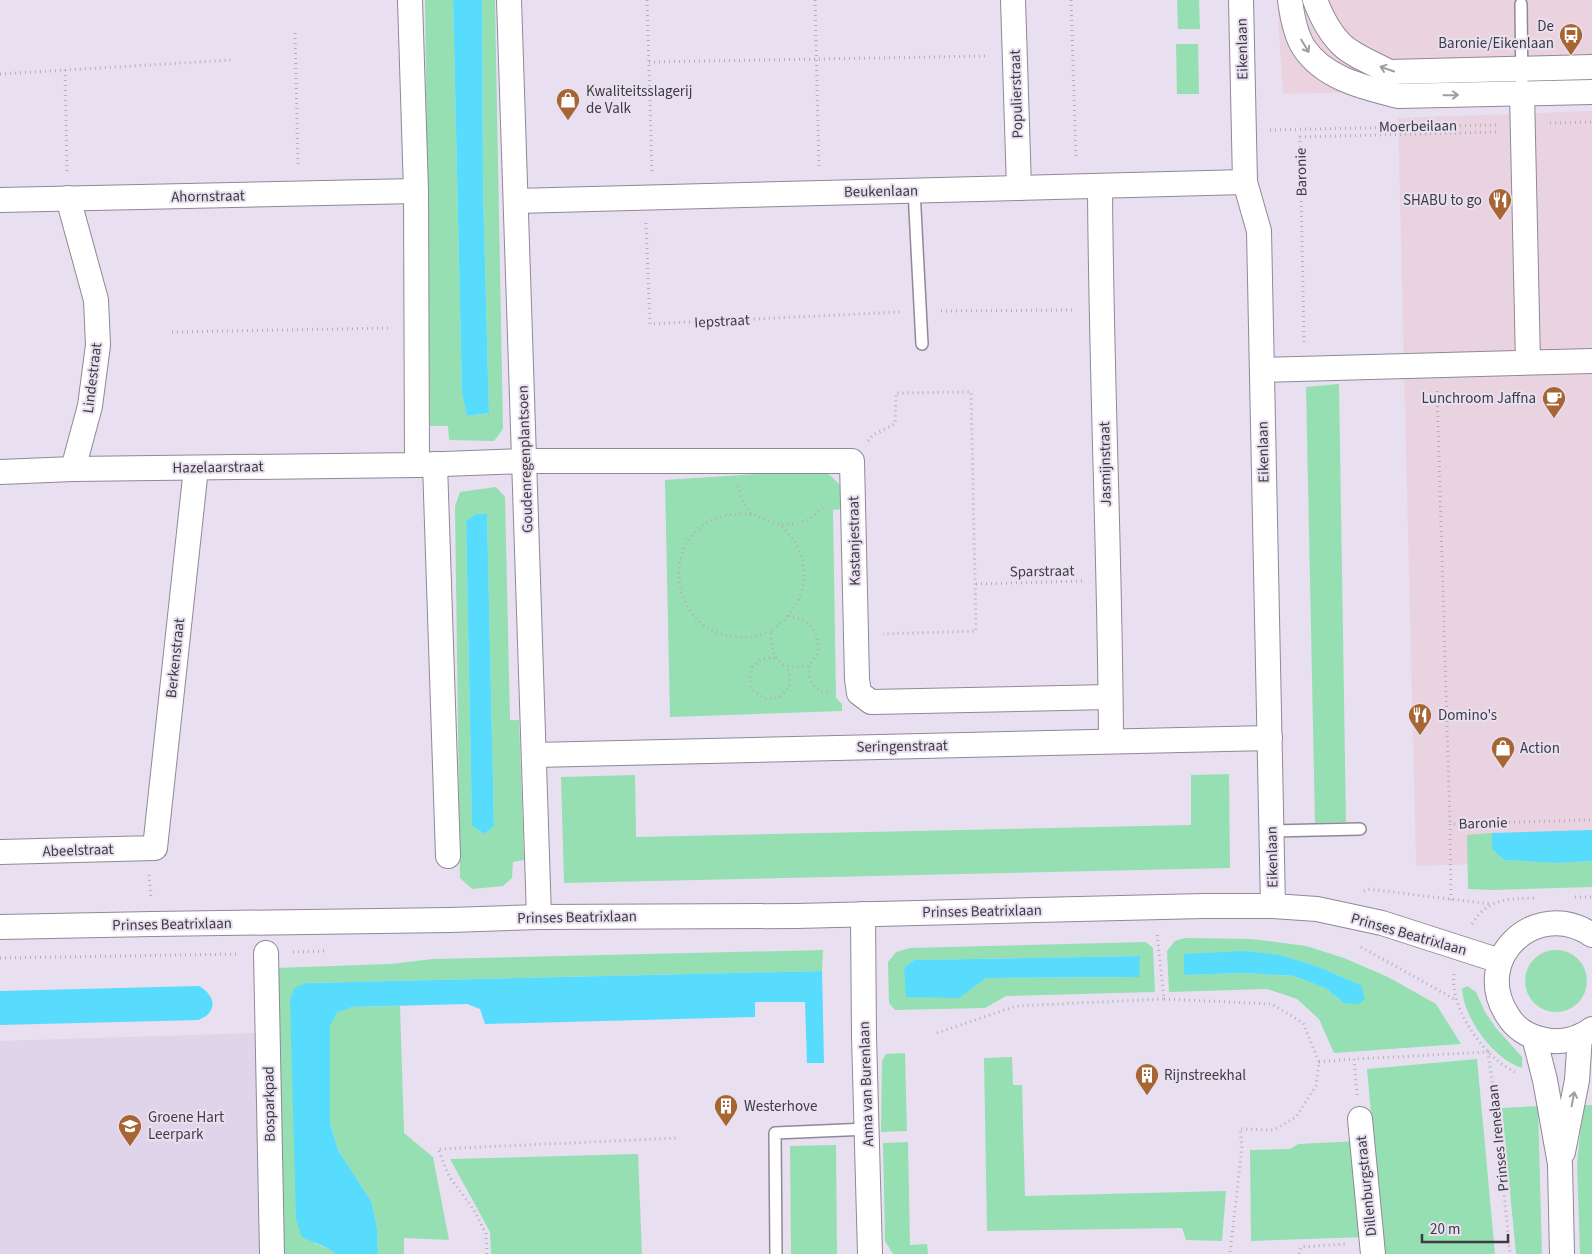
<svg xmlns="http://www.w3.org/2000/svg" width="1592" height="1254" viewBox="0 0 1592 1254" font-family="'Source Sans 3',sans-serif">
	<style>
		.commercial { fill: #e9d3e0 }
		.industrial { fill: #ead3de }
		.built { fill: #dfd4ea }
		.green { fill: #95dfb3; fill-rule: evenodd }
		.water { fill: #57dcfd }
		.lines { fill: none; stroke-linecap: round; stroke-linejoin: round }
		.lane-casing { stroke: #908897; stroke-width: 14 }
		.street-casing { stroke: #908897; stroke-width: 26 }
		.path { stroke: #b4adba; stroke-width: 3; stroke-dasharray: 1 4; stroke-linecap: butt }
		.lane { stroke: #fff; stroke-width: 11 }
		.street { stroke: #fff; stroke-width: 24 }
		.oneway { stroke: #9f9da0 }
		.labels { text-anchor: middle; stroke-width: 4; stroke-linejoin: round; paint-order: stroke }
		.poi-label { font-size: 15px; fill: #3f3b42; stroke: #e8e0f0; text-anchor: start }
		.street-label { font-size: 15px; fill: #3f3b42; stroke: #e8e0f0 }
	</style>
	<rect width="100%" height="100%" fill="#e8e0f0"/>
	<path class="commercial" d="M 1592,111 L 1592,860 L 1416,866 L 1398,118 Z"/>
	<path class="industrial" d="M 1277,0 L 1592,0 L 1592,86 L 1283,94 Z"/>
	<path class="built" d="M 255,1033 L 264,1254 L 0,1254 L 0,1041 Z"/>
	<g class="green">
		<path d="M 425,0 L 453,0 L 462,394 L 467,416 L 489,413 L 483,187 L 482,0 L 495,0 L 503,429 L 494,441 L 449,440 L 448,426 L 430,426 Z"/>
		<path d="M 1177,0 L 1199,0 L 1200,29 L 1178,29 Z"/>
		<path d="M 1176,44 L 1198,44 L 1199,94 L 1177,94 Z"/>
		<path d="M 1339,384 L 1346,822 L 1315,823 L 1306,387 Z"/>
		<path d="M 819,470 L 830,475 L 841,486 L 842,509 L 833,510 L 836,698 L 842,704 L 842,711 L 670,717 L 665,480 Z"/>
		<path d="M 496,487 L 505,497 L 510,720 L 519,720 L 524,860 L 513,862 L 512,878 L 503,886 L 472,889 L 460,878 L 455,506 L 460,492 ZM 487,515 L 494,826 L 485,834 L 472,826 L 466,521 Z"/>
		<path d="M 1229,774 L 1230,868 L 564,883 L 561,777 L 635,775 L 636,837 L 1191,825 L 1191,775 Z"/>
		<path d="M 1492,833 L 1492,849 L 1504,860 L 1557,863 L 1592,861 L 1592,887 L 1493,890 L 1468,889 L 1467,835 Z"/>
		<path d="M 1185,938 L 1252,939 L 1306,946 L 1344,958 L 1388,977 L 1436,1004 L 1461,1044 L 1334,1053 L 1319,1019 L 1297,999 L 1267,989 L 1169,992 L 1167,951 L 1175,941 ZM 1184,954 L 1280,955 L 1314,965 L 1361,985 L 1344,1003 L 1325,988 L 1294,976 L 1245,973 L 1184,975 Z"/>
		<path d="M 1146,942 L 1153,948 L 1155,992 L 1006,996 L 985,1008 L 895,1010 L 889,1003 L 888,962 L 896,952 L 910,948 ZM 1140,956 L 1138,977 L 986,978 L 904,968 L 914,960 Z"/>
		<circle cx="1556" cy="981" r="31"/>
		<path d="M 823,950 L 822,971 L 307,983 L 314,1243 L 332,1250 L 336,1254 L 278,1254 L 273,968 L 391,964 L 433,959 Z"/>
		<path d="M 1467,986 L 1476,992 L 1485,1012 L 1496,1028 L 1522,1057 L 1522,1068 C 1493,1059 1464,1018 1462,989 Z"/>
		<path d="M 400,1006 L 404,1133 L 433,1157 L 449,1240 L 404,1238 L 404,1254 L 378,1254 L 377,1227 L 371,1201 L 338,1150 L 330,1123 L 330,1026 L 337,1013 L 350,1007 Z"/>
		<path d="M 905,1053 L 907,1131 L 881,1132 L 882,1061 L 886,1054 Z"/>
		<path d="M 1012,1057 L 1013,1085 L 1022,1085 L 1025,1196 L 1226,1191 L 1222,1241 L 1186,1240 L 1182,1228 L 987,1231 L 984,1058 Z"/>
		<path d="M 1477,1059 L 1495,1254 L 1384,1254 L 1367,1069 Z"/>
		<path d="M 1583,1105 L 1592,1105 L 1592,1254 L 1580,1254 L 1577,1165 Z"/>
		<path d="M 1538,1106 L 1542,1254 L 1516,1254 L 1502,1108 Z"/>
		<path d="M 1358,1141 L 1367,1237 L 1251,1241 L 1250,1150 L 1290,1149 L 1298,1144 Z"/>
		<path d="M 908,1142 L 910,1245 L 927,1244 L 928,1254 L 893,1254 L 885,1241 L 883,1143 Z"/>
		<path d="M 836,1145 L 837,1254 L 791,1254 L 790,1146 Z"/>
		<path d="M 638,1154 L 642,1254 L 491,1254 L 490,1232 L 450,1159 Z"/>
	</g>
	<g class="water">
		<path d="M 453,0 L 482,0 L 483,187 L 489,413 L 467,416 L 462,394 Z"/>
		<path d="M 476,514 L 487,514 L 494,826 L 485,834 L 472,826 L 466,521 Z"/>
		<path d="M 1592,830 L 1592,861 L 1557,863 L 1504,860 L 1492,849 L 1492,833 Z"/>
		<path d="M 1244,951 L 1280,955 L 1314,965 L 1361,985 L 1365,999 L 1358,1004 L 1344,1003 L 1325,988 L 1294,976 L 1245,973 L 1184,975 L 1184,954 Z"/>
		<path d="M 1140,956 L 1139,977 L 986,978 L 959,998 L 906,997 L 904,968 L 914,960 Z"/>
		<path d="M 822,971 L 824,1063 L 807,1063 L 805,1002 L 755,1002 L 755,1017 L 485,1024 L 480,1009 L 467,1004 L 351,1007 L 337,1013 L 330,1026 L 330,1123 L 338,1150 L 371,1201 L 377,1227 L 378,1254 L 336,1254 C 328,1246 313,1243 302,1237 L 296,1219 L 290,1000 L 294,988 L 307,983 Z"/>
		<path d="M 199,986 C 208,991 218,1002 209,1013 C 207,1016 202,1018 199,1020 L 0,1025 L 0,991 Z"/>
	</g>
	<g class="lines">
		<g class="lane-casing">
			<g id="lane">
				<path d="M 1521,4 L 1522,93"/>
				<path d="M 914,190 L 922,344"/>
				<path d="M 1271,831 L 1360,829"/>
				<path d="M 776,1254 L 775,1133 L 868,1129"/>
			</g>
		</g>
		<g class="street-casing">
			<g id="street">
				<path d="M 410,0 L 416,191 L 417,465"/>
				<path d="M 509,0 L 539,917"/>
				<path d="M 1013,0 L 1019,188"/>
				<path d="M 1241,0 L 1245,182 L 1259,231 L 1273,906"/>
				<path d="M 1290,0 C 1292,16 1295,34 1304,48 C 1325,79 1364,87 1398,96 L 1592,92"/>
				<path d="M 1315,0 C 1321,16 1329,32 1341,44 C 1353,56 1375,64 1389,72 L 1592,67"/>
				<path d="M 1522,93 L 1528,362"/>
				<path d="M 1100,186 C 1101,371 1110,556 1111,741"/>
				<path d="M 68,198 L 96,300 L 98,345 L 90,406 L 73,469"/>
				<path d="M 0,200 L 416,191"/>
				<path d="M 516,201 L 1245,182"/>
				<path d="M 1262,370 L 1592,361"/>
				<path d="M 435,464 L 448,856"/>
				<path d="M 0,472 L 73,469 L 417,465 L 525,461 L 852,461 L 857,679 L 859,693 L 871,702 L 1110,697"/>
				<path d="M 534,755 L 1270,738"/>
				<path d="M 0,852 L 155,848 L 196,468"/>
				<path d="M 863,914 L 864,1036 L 870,1254"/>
				<path d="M 0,927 L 153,924 L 450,920 L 539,917 L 796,916 L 1204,906 L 1273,906 L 1317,909 L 1382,923 L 1500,961"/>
				<path d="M 1592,935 C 1536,897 1470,959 1508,1016 C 1515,1028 1528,1036 1541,1039 C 1558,1044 1578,1040 1592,1029"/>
				<path d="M 266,953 L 272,1254"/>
				<path d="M 1534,1037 L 1545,1080 L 1560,1164 L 1562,1254"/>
				<path d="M 1360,1119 L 1373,1254"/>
				<path d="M 1563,1152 L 1577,1080 L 1580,1036"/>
			</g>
		</g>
		<g class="path">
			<path d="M 647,0 L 652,172"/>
			<path d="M 815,0 L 819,167"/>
			<path d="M 1071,0 L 1076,159"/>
			<path d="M 295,33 L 298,166"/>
			<path d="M 649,62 L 988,56"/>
			<path d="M 65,70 L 67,172"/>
			<path d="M 0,74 L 231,60"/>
			<path d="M 1550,123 L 1592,122"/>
			<path d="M 1270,130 L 1496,125"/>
			<path d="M 646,223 L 650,324 L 900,312"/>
			<path d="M 941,311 L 1075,310"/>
			<path d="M 172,332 L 391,328"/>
			<path d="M 1304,342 L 1300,137 L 1497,132"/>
			<path d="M 1437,391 L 1450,824"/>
			<path d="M 868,441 L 873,435 L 895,424 L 896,393 L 971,392 L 976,631 L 883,634"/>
			<path d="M 738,486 L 743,503 L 751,514 L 781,525 L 796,543 L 803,560 L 804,583 L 799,599 L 786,619 L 771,631 C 770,660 780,671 809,665"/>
			<path d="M 751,514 C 740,514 731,514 720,517 C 654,537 670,643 749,637 C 757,637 764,633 771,631"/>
			<path d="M 782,525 C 805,523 810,521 826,504"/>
			<path d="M 976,584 L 1083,581"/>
			<path d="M 788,616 C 805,620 812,622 817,638 C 819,643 819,649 817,654 C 815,659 810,662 809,667 C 807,682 817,693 831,693"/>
			<path d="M 775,658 L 761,659 L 753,667 L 749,679 L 754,692 L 767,699 L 780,697 L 789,687 L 790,677 L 787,666"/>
			<path d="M 149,875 L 151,898"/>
			<path d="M 1364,891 L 1368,889 L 1491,904"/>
			<path d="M 1575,897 L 1592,897"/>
			<path d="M 1451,900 L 1450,824 L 1592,820"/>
			<path d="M 1472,924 C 1488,898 1507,899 1534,898"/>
			<path d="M 1361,947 L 1456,1000"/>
			<path d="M 293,952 L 327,951"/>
			<path d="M 0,958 L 239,954"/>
			<path d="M 1454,974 C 1450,1005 1476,1043 1499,1062 C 1504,1066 1510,1069 1515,1072"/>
			<path d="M 1164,999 L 1272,1004 L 1303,1023 L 1319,1062 L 1316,1086 L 1296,1117 L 1274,1130 L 1240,1129 L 1242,1146 L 1230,1254"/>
			<path d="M 937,1033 L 1016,1006 L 1164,999 L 1157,933"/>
			<path d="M 1319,1062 L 1354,1059"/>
			<path d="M 1357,1095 L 1354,1059 L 1488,1052 L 1496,1110 L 1510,1254"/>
			<path d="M 487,1254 L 486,1234 L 474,1210 L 449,1176 L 438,1149 L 678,1138"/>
			<path d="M 1299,1254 L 1301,1247 L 1346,1244"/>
		</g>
		<use href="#lane" class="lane"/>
		<use href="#street" class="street"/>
	</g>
	<defs><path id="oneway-shaft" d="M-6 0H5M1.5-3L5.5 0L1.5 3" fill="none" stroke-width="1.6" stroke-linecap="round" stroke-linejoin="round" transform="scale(1.25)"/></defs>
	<g class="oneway">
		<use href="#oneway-shaft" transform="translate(1305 46) rotate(59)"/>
		<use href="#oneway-shaft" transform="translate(1387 69) rotate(-161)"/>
		<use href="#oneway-shaft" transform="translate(1451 95) rotate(-1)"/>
		<use href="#oneway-shaft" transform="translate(1573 1099) rotate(-79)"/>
	</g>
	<defs>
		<g id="bus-pin" transform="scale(1.25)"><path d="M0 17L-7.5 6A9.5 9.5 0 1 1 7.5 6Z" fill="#a86534" stroke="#e8e0f0"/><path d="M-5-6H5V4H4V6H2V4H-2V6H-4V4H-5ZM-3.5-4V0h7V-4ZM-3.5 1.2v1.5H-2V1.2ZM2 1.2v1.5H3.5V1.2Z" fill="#fff"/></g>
		<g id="shop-pin" transform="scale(1.25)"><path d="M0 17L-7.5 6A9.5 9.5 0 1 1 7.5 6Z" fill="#a86534" stroke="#e8e0f0"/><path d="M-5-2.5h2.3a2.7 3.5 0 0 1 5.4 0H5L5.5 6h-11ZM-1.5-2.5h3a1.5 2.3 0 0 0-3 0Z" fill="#fff"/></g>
		<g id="restaurant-pin" transform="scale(1.25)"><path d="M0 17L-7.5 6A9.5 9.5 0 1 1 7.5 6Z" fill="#a86534" stroke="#e8e0f0"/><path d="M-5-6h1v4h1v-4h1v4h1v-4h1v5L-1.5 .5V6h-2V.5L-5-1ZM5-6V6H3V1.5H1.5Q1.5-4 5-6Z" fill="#fff"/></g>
		<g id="cafe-pin" transform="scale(1.25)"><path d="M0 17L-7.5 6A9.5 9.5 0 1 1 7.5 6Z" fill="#a86534" stroke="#e8e0f0"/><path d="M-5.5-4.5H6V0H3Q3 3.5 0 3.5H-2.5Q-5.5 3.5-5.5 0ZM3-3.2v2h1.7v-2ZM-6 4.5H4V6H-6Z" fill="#fff"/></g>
		<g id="building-pin" transform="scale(1.25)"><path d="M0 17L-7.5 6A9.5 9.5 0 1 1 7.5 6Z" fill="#a86534" stroke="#e8e0f0"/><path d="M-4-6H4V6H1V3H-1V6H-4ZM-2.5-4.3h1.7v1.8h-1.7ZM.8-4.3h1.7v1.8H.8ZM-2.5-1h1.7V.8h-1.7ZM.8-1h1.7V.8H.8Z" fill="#fff"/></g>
		<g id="school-pin" transform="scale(1.25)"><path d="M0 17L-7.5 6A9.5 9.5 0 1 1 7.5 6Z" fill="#a86534" stroke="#e8e0f0"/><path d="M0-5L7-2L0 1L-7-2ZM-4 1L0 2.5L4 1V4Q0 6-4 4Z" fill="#fff"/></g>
	</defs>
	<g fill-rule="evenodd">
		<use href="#bus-pin" x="1571" y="35"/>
		<use href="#shop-pin" x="568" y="100"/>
		<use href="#restaurant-pin" x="1500" y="200"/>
		<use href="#cafe-pin" x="1554" y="398"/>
		<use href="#restaurant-pin" x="1420" y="715"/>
		<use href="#shop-pin" x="1503" y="748"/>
		<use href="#building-pin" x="1147" y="1075"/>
		<use href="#building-pin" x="726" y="1106"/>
		<use href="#school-pin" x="130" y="1126"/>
	</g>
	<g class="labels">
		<g class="poi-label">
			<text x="1554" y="31" text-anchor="end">De<tspan x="1554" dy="17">Baronie/Eikenlaan</tspan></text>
			<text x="586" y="96">Kwaliteitsslagerij<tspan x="586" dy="17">de Valk</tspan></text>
			<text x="1482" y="205" text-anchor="end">SHABU to go</text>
			<text x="1536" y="403" text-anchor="end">Lunchroom Jaffna</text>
			<text x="1438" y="720">Domino's</text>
			<text x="1520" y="753">Action</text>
			<text x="1164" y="1080">Rijnstreekhal</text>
			<text x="744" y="1111">Westerhove</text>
			<text x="148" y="1122">Groene Hart<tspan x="148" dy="17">Leerpark</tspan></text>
		</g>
		<g class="street-label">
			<text transform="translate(1242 49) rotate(-91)" y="5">Eikenlaan</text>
			<text transform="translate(1016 94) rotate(-92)" y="5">Populierstraat</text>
			<text transform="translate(1418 126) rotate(-1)" y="5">Moerbeilaan</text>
			<text transform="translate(1301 172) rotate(-91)" y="5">Baronie</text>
			<text transform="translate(881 191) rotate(-1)" y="5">Beukenlaan</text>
			<text transform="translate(208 196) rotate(-1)" y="5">Ahornstraat</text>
			<text transform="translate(722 321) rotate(-3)" y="5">Iepstraat</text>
			<text transform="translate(92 378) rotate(-83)" y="5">Lindestraat</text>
			<text transform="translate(1263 452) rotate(-91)" y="5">Eikenlaan</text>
			<text transform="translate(525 459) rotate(-92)" y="5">Goudenregenplantsoen</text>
			<text transform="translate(1105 464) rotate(-91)" y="5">Jasmijnstraat</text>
			<text transform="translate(218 467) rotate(-1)" y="5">Hazelaarstraat</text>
			<text transform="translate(854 541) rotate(-91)" y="5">Kastanjestraat</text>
			<text transform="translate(1042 571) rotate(-1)" y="5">Sparstraat</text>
			<text transform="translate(175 658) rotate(-84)" y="5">Berkenstraat</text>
			<text transform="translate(902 746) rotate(-1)" y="5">Seringenstraat</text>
			<text transform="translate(1483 823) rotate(-2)" y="5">Baronie</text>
			<text transform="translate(78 850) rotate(-2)" y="5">Abeelstraat</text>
			<text transform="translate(1272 857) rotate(-91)" y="5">Eikenlaan</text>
			<text transform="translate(982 911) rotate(-1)" y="5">Prinses Beatrixlaan</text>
			<text transform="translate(577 917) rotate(-1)" y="5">Prinses Beatrixlaan</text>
			<text transform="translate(172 924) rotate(-1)" y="5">Prinses Beatrixlaan</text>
			<text transform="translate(1409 934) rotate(16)" y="5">Prinses Beatrixlaan</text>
			<text transform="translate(866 1084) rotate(-92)" y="5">Anna van Burenlaan</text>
			<text transform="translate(269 1104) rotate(-91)" y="5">Bosparkpad</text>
			<text transform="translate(1498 1138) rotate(-96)" y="5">Prinses Irenelaan</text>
			<text transform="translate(1366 1186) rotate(-96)" y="5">Dillenburgstraat</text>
		</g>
	</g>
	<path d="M1422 1234v8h86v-8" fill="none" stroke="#3f3b42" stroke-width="2.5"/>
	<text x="1430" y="1234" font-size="15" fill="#3f3b42" stroke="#e8e0f0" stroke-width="4" paint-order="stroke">20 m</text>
</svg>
